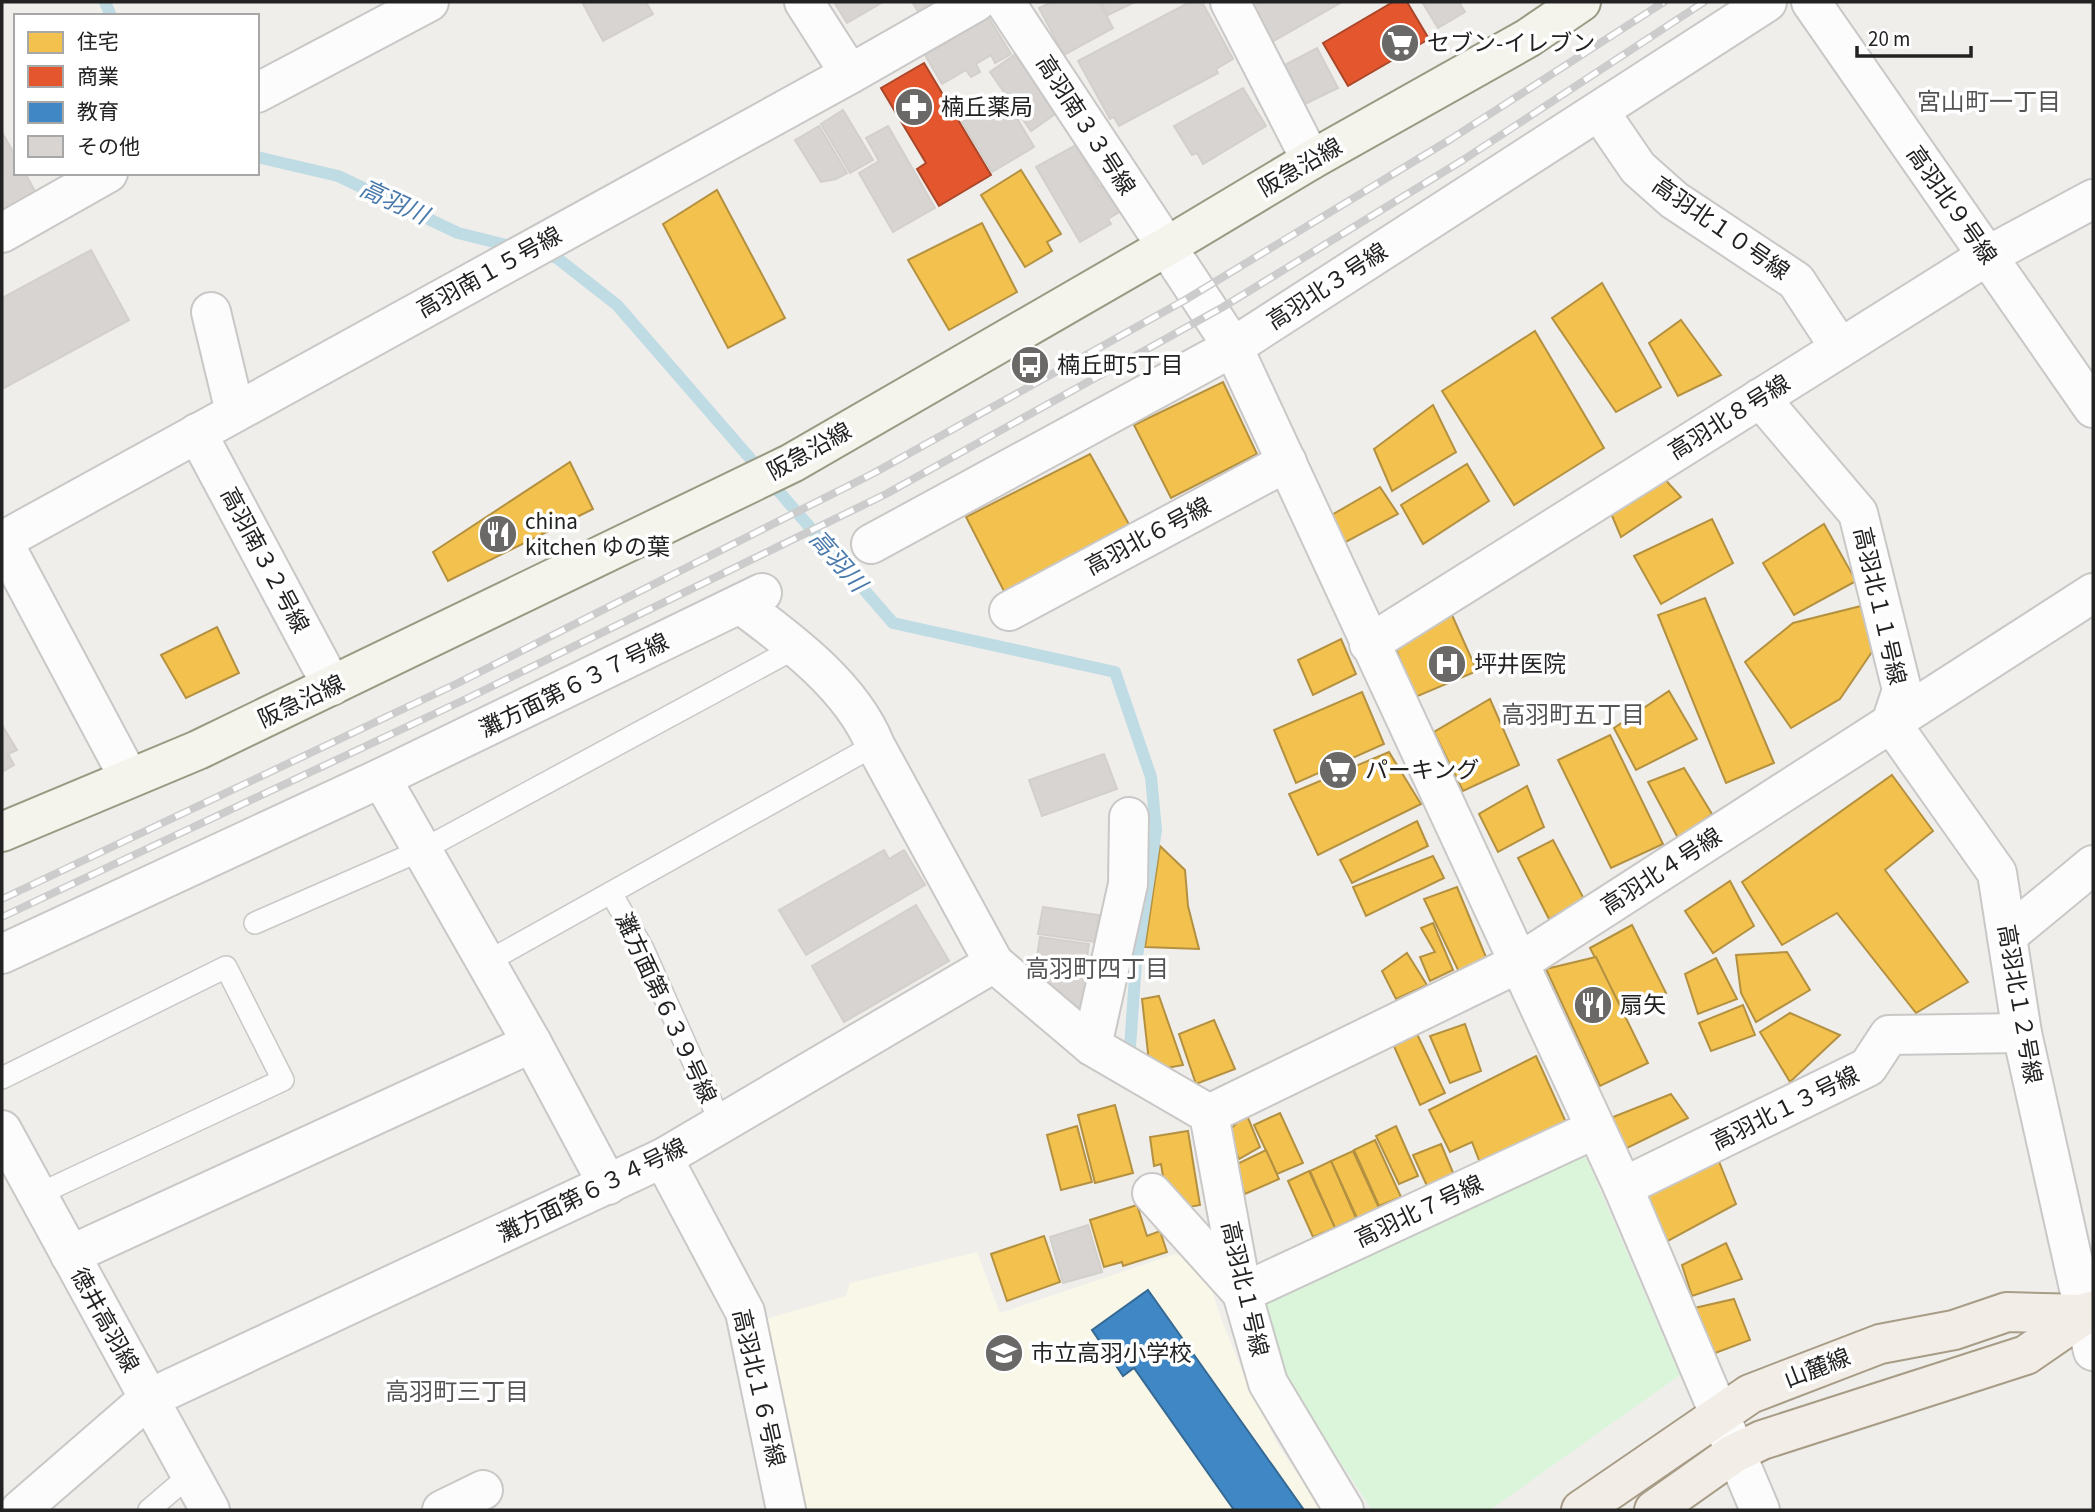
<svg xmlns="http://www.w3.org/2000/svg" width="2095" height="1512" viewBox="0 0 2095 1512" font-family="'Source Sans 3','Noto Sans JP',sans-serif">
	<style>
		.education { fill: #f8f7e8 }
		.park { fill: #daf5da }
		.homes { fill: #f2c14e; stroke: #b49141; stroke-width: 2 }
		.shops { fill: #e4572e; stroke: #aa472a; stroke-width: 2 }
		.schools { fill: #3f88c5; stroke: #366994; stroke-width: 2 }
		.lines { fill: none; stroke-linecap: round; stroke-linejoin: round }
		.stream { stroke: #bfdbe3; stroke-width: 12 }
		.building { fill: #d7d4d2; stroke: #d3d0cc; stroke-width: 2 }
		.lane-casing { stroke: #c9c8c7; stroke-width: 24 }
		.street-casing { stroke: #c9c8c7; stroke-width: 42 }
		.secondary-casing { stroke: #999a82; stroke-width: 42 }
		.primary-casing { stroke: #a79c86; stroke-width: 42 }
		.lane { stroke: #fdfcfc; stroke-width: 21 }
		.street { stroke: #fdfcfc; stroke-width: 38 }
		.secondary { stroke: #f4f4ed; stroke-width: 38 }
		.primary { stroke: #f3ede7; stroke-width: 38 }
		.rail-casing { stroke: #ccc; stroke-width: 8 }
		.rail { stroke: #fff; stroke-width: 5; stroke-dasharray: 16; stroke-linecap: butt }
		.labels { text-anchor: middle; stroke-width: 7; stroke-linejoin: round; paint-order: stroke }
		.poi-label { font-size: 23px; fill: #222; stroke: #fff; text-anchor: start }
		.street-label { font-size: 23px; fill: #222; stroke: #fff }
		.neighbourhood-label { font-size: 24px; fill: #555; stroke: #fff }
		.water-label { font-size: 24px; font-style: italic; fill: #4a7aab; stroke: #fff }
	</style>
	<rect width="100%" height="100%" fill="#f0eeeb"/>
	<path class="education" d="M 977,1252 L 1000,1313 L 1175,1254 L 1201,1257 L 1222,1321 L 1248,1385 L 1278,1445 L 1322,1510 L 804,1510 L 765,1319 L 846,1296 L 850,1283 Z"/>
	<path class="park" d="M 1585,1155 L 1680,1375 L 1490,1510 L 1372,1510 L 1287,1381 L 1258,1311 L 1266,1296 Z"/>
	<g class="homes">
		<path d="M 1021,170 L 1061,234 L 1047,242 L 1052,251 L 1025,267 L 981,195 Z"/>
		<path d="M 717,190 L 785,318 L 728,348 L 663,224 Z"/>
		<path d="M 982,223 L 1017,292 L 949,330 L 908,260 Z"/>
		<path d="M 1602,283 L 1661,387 L 1616,412 L 1552,318 Z"/>
		<path d="M 1681,320 L 1721,375 L 1678,396 L 1649,343 Z"/>
		<path d="M 1535,331 L 1604,448 L 1514,505 L 1442,391 Z"/>
		<path d="M 1223,382 L 1257,454 L 1171,498 L 1134,425 Z"/>
		<path d="M 1433,405 L 1456,452 L 1392,491 L 1374,449 Z"/>
		<path d="M 1090,454 L 1136,537 L 1009,601 L 966,517 Z"/>
		<path d="M 570,462 L 593,509 L 448,581 L 433,552 Z"/>
		<path d="M 1467,464 L 1489,501 L 1423,544 L 1401,505 Z"/>
		<path d="M 1661,475 L 1681,497 L 1621,537 L 1610,511 Z"/>
		<path d="M 1380,487 L 1398,514 L 1344,543 L 1330,516 Z"/>
		<path d="M 1712,519 L 1733,563 L 1661,604 L 1634,556 Z"/>
		<path d="M 1824,524 L 1856,581 L 1794,615 L 1763,563 Z"/>
		<path d="M 1705,598 L 1774,763 L 1726,783 L 1658,615 Z"/>
		<path d="M 1861,606 L 1878,643 L 1840,699 L 1791,728 L 1745,662 L 1793,623 Z"/>
		<path d="M 1452,615 L 1477,671 L 1413,698 L 1396,648 Z"/>
		<path d="M 217,627 L 239,673 L 186,698 L 161,655 Z"/>
		<path d="M 1341,639 L 1356,674 L 1313,695 L 1298,660 Z"/>
		<path d="M 1669,691 L 1697,739 L 1636,770 L 1614,728 Z"/>
		<path d="M 1362,692 L 1384,744 L 1296,783 L 1274,730 Z"/>
		<path d="M 1490,699 L 1519,765 L 1463,791 L 1434,732 Z"/>
		<path d="M 1610,735 L 1663,844 L 1611,868 L 1558,760 Z"/>
		<path d="M 1389,752 L 1421,804 L 1318,855 L 1289,794 Z"/>
		<path d="M 1684,768 L 1712,814 L 1678,838 L 1648,782 Z"/>
		<path d="M 1892,775 L 1933,831 L 1885,870 L 1968,982 L 1916,1013 L 1837,913 L 1782,945 L 1742,882 Z"/>
		<path d="M 1527,786 L 1544,827 L 1498,852 L 1479,814 Z"/>
		<path d="M 1417,821 L 1428,846 L 1352,883 L 1340,860 Z"/>
		<path d="M 1553,840 L 1584,899 L 1549,919 L 1518,858 Z"/>
		<path d="M 1160,846 L 1185,870 L 1188,906 L 1199,949 L 1145,947 Z"/>
		<path d="M 1433,856 L 1444,878 L 1366,916 L 1353,887 Z"/>
		<path d="M 1730,881 L 1754,926 L 1713,953 L 1685,911 Z"/>
		<path d="M 1457,887 L 1488,962 L 1460,974 L 1424,899 Z"/>
		<path d="M 1433,923 L 1453,970 L 1430,981 L 1420,957 L 1435,952 L 1421,928 Z"/>
		<path d="M 1632,925 L 1666,993 L 1624,1014 L 1590,948 Z"/>
		<path d="M 1787,952 L 1810,990 L 1756,1022 L 1741,993 L 1736,955 Z"/>
		<path d="M 1407,953 L 1427,985 L 1396,999 L 1382,971 Z"/>
		<path d="M 1596,957 L 1648,1063 L 1600,1086 L 1546,969 Z"/>
		<path d="M 1716,958 L 1737,999 L 1698,1014 L 1685,974 Z"/>
		<path d="M 1159,996 L 1183,1065 L 1150,1071 L 1142,999 Z"/>
		<path d="M 1743,1005 L 1755,1035 L 1711,1051 L 1699,1023 Z"/>
		<path d="M 1790,1013 L 1840,1035 L 1790,1082 L 1760,1032 Z"/>
		<path d="M 1214,1020 L 1235,1069 L 1196,1084 L 1179,1034 Z"/>
		<path d="M 1465,1024 L 1481,1071 L 1450,1083 L 1430,1036 Z"/>
		<path d="M 1417,1034 L 1445,1093 L 1420,1105 L 1393,1044 Z"/>
		<path d="M 1536,1056 L 1569,1129 L 1482,1168 L 1472,1142 L 1450,1152 L 1429,1110 Z"/>
		<path d="M 1671,1094 L 1688,1118 L 1621,1151 L 1608,1119 Z"/>
		<path d="M 1115,1105 L 1133,1173 L 1095,1183 L 1078,1115 Z"/>
		<path d="M 1246,1113 L 1260,1147 L 1239,1159 L 1227,1133 Z"/>
		<path d="M 1280,1113 L 1303,1163 L 1277,1174 L 1254,1125 Z"/>
		<path d="M 1077,1126 L 1092,1182 L 1061,1190 L 1047,1135 Z"/>
		<path d="M 1396,1126 L 1418,1176 L 1399,1184 L 1376,1136 Z"/>
		<path d="M 1188,1131 L 1200,1205 L 1179,1209 L 1166,1195 L 1161,1164 L 1154,1166 L 1150,1137 Z"/>
		<path d="M 1375,1140 L 1401,1197 L 1379,1206 L 1354,1150 Z"/>
		<path d="M 1441,1144 L 1454,1175 L 1427,1186 L 1413,1155 Z"/>
		<path d="M 1266,1150 L 1279,1179 L 1245,1194 L 1233,1166 Z"/>
		<path d="M 1353,1151 L 1379,1208 L 1357,1218 L 1331,1161 Z"/>
		<path d="M 1716,1154 L 1736,1204 L 1666,1242 L 1637,1189 Z"/>
		<path d="M 1331,1161 L 1356,1218 L 1335,1228 L 1310,1171 Z"/>
		<path d="M 1309,1171 L 1335,1228 L 1313,1237 L 1288,1181 Z"/>
		<path d="M 1137,1205 L 1147,1236 L 1160,1231 L 1167,1252 L 1123,1266 L 1122,1262 L 1104,1267 L 1090,1220 Z"/>
		<path d="M 1044,1236 L 1060,1282 L 1007,1301 L 991,1254 Z"/>
		<path d="M 1726,1243 L 1742,1279 L 1692,1296 L 1682,1265 Z"/>
		<path d="M 1734,1299 L 1750,1340 L 1710,1355 L 1690,1309 Z"/>
	</g>
	<g class="shops">
		<path d="M 1393,2 L 1407,2 L 1429,39 L 1348,86 L 1323,43 Z"/>
		<path d="M 924,63 L 991,175 L 939,206 L 917,169 L 926,163 L 881,88 Z"/>
	</g>
	<path class="schools" d="M 1148,1290 L 1304,1510 L 1234,1510 L 1134,1368 L 1123,1376 L 1092,1330 Z"/>
	<g class="lines">
		<g class="stream">
			<path d="M 105,2 L 111,16"/>
			<path d="M 257,157 L 338,176 L 458,233 L 518,248"/>
			<path d="M 543,254 L 557,258 L 617,305 L 893,623 L 1115,672 L 1151,777 L 1156,830 L 1136,963 L 1129,1061"/>
		</g>
	</g>
	<g class="building">
		<path d="M 582,2 L 646,2 L 653,14 L 603,41 Z"/>
		<path d="M 834,2 L 883,2 L 847,23 Z"/>
		<path d="M 912,2 L 937,2 L 919,13 Z"/>
		<path d="M 1052,2 L 1099,2 L 1113,28 L 1064,55 L 1039,8 Z"/>
		<path d="M 1101,2 L 1135,2 L 1108,15 Z"/>
		<path d="M 1190,2 L 1202,2 L 1233,59 L 1216,69 L 1218,73 L 1119,126 L 1114,117 L 1110,119 L 1078,61 Z"/>
		<path d="M 1260,2 L 1342,2 L 1272,42 L 1251,7 Z"/>
		<path d="M 1422,2 L 1459,2 L 1465,12 L 1438,28 Z"/>
		<path d="M 989,18 L 1011,54 L 995,63 L 991,55 L 976,64 L 980,72 L 971,77 L 966,70 L 942,84 L 925,55 Z"/>
		<path d="M 1317,48 L 1338,88 L 1301,106 L 1281,67 Z"/>
		<path d="M 1017,53 L 1058,112 L 1031,131 L 990,72 Z"/>
		<path d="M 1243,88 L 1266,126 L 1203,164 L 1197,153 L 1192,155 L 1174,126 Z"/>
		<path d="M 1005,98 L 1034,147 L 992,172 L 962,122 Z"/>
		<path d="M 843,110 L 873,160 L 850,173 L 821,124 Z"/>
		<path d="M 819,126 L 847,173 L 836,179 L 821,182 L 795,140 Z"/>
		<path d="M 888,126 L 935,208 L 893,232 L 859,173 L 879,161 L 866,138 Z"/>
		<path d="M 3,134 L 16,157 L 16,173 L 25,173 L 42,204 L 2,225 Z"/>
		<path d="M 1076,145 L 1100,187 L 1103,185 L 1121,211 L 1108,219 L 1111,224 L 1080,242 L 1036,167 Z"/>
		<path d="M 91,250 L 129,320 L 2,389 L 2,298 Z"/>
		<path d="M 2,725 L 17,750 L 8,754 L 14,765 L 2,772 Z"/>
		<path d="M 1104,754 L 1117,789 L 1042,816 L 1029,780 Z"/>
		<path d="M 884,850 L 889,859 L 904,850 L 925,885 L 806,955 L 779,910 Z"/>
		<path d="M 916,905 L 949,961 L 844,1022 L 812,966 Z"/>
		<path d="M 1043,907 L 1099,915 L 1095,942 L 1038,934 Z"/>
		<path d="M 1040,937 L 1089,944 L 1085,970 L 1036,963 Z"/>
		<path d="M 1041,965 L 1092,972 L 1087,1011 L 1067,1008 L 1060,1002 L 1061,992 L 1039,986 Z"/>
		<path d="M 1088,1225 L 1102,1272 L 1063,1283 L 1050,1237 Z"/>
	</g>
	<g class="lines">
		<g class="lane-casing">
			<g id="lane">
				<path d="M 611,893 L 643,949 L 721,1124"/>
				<path d="M 255,923 L 424,849 L 799,646"/>
				<path d="M 487,962 L 875,745"/>
				<path d="M 2,1078 L 226,967 L 283,1080 L 37,1195"/>
				<path d="M 149,1510 L 190,1475"/>
			</g>
		</g>
		<g class="street-casing">
			<g id="street">
				<path d="M 804,2 L 850,74"/>
				<path d="M 1005,2 L 1233,347 L 1623,1187 L 1760,1510"/>
				<path d="M 1230,2 L 1311,160"/>
				<path d="M 1811,2 L 2093,408"/>
				<path d="M 257,93 L 429,2"/>
				<path d="M 1599,111 L 1638,168 L 1674,200 L 1796,281 L 1840,348"/>
				<path d="M 2,233 L 108,173"/>
				<path d="M 211,312 L 235,412"/>
				<path d="M 1760,398 L 1858,513 L 1902,690 L 1891,723 L 1997,873 L 2022,1033 L 2093,1351"/>
				<path d="M 197,433 L 332,686"/>
				<path d="M 2,540 L 129,778"/>
				<path d="M 2,541 L 850,74 L 976,2"/>
				<path d="M 871,544 L 1233,347 L 1767,2"/>
				<path d="M 740,604 C 789,640 852,687 875,745 L 994,963 L 1092,1046 L 1209,1114 L 1242,1293 L 1268,1383 L 1344,1510"/>
				<path d="M 1009,611 L 1287,462"/>
				<path d="M 1369,644 L 1987,256 L 2093,199"/>
				<path d="M 381,778 L 532,1043 L 608,1185"/>
				<path d="M 2007,936 L 2093,865"/>
				<path d="M 2,954 L 381,778 L 762,593"/>
				<path d="M 1092,1046 L 1128,884 L 1129,817"/>
				<path d="M 1209,1114 L 1517,964 L 2093,593"/>
				<path d="M 2,1130 L 210,1510"/>
				<path d="M 663,1158 L 745,1312 L 786,1510"/>
				<path d="M 1623,1187 L 1868,1067 L 1889,1035 L 2022,1033"/>
				<path d="M 1152,1193 L 1242,1293 L 1595,1129"/>
				<path d="M 70,1255 L 532,1043"/>
				<path d="M 20,1510 L 148,1399 L 663,1158 L 994,963"/>
				<path d="M 442,1510 L 483,1490"/>
			</g>
		</g>
		<g class="secondary-casing">
			<path id="secondary" d="M 2,832 L 198,750 L 792,463 L 1166,247 L 1311,160 L 1528,38 L 1581,2"/>
		</g>
		<g class="primary-casing">
			<g id="primary">
				<path d="M 1581,1510 L 1750,1394 L 1880,1344 L 1954,1330 L 2007,1312 L 2085,1314"/>
				<path d="M 1654,1510 L 1733,1454 L 1762,1440 L 2026,1355 L 2090,1311"/>
			</g>
		</g>
		<use href="#lane" class="lane"/>
		<use href="#street" class="street"/>
		<use href="#secondary" class="secondary"/>
		<use href="#primary" class="primary"/>
		<g class="rail-casing">
			<g id="rail">
				<path d="M 2,899 L 458,683 L 874,473 L 1185,300 L 1451,139 L 1664,2"/>
				<path d="M 2,917 L 466,699 L 886,494 L 1223,307 L 1463,160 L 1704,2"/>
			</g>
		</g>
		<use href="#rail" class="rail"/>
	</g>
	<defs>
		<g id="supermarket-disc" transform="scale(2.0125)"><circle r="9.5" fill="#6a6968" stroke="#fff"/><path d="M-6-5.5h2.5l.6 2H6L4.5 2H-2.5L-4.4-4H-6ZM-1.5 3.2a1.3 1.3 0 1 0 .1 0ZM3 3.2a1.3 1.3 0 1 0 .1 0Z" fill="#fff"/></g>
		<g id="pharmacy-disc" transform="scale(2.0125)"><circle r="9.5" fill="#6a6968" stroke="#fff"/><path d="M-2-6h4v4h4v4h-4v4h-4v-4h-4v-4h4Z" fill="#fff"/></g>
		<g id="bus-disc" transform="scale(2.0125)"><circle r="9.5" fill="#6a6968" stroke="#fff"/><path d="M-5-6H5V4H4V6H2V4H-2V6H-4V4H-5ZM-3.5-4V0h7V-4ZM-3.5 1.2v1.5H-2V1.2ZM2 1.2v1.5H3.5V1.2Z" fill="#fff"/></g>
		<g id="restaurant-disc" transform="scale(2.0125)"><circle r="9.5" fill="#6a6968" stroke="#fff"/><path d="M-5-6h1v4h1v-4h1v4h1v-4h1v5L-1.5 .5V6h-2V.5L-5-1ZM5-6V6H3V1.5H1.5Q1.5-4 5-6Z" fill="#fff"/></g>
		<g id="hospital-disc" transform="scale(2.0125)"><circle r="9.5" fill="#6a6968" stroke="#fff"/><path d="M-5-5h3v3.5h4V-5h3V5h-3V1.5h-4V5h-3Z" fill="#fff"/></g>
		<g id="school-disc" transform="scale(2.0125)"><circle r="9.5" fill="#6a6968" stroke="#fff"/><path d="M0-5L7-2L0 1L-7-2ZM-4 1L0 2.5L4 1V4Q0 6-4 4Z" fill="#fff"/></g>
	</defs>
	<g fill-rule="evenodd">
		<use href="#supermarket-disc" x="1400" y="43"/>
		<use href="#pharmacy-disc" x="914" y="107"/>
		<use href="#bus-disc" x="1030" y="365"/>
		<use href="#restaurant-disc" x="498" y="534"/>
		<use href="#hospital-disc" x="1447" y="664"/>
		<use href="#supermarket-disc" x="1338" y="770"/>
		<use href="#restaurant-disc" x="1593" y="1005"/>
		<use href="#school-disc" x="1004" y="1353"/>
	</g>
	<g class="labels">
		<g class="poi-label">
			<text x="1427" y="51">セブン-イレブン</text>
			<text x="941" y="115">楠丘薬局</text>
			<text x="1057" y="373">楠丘町5丁目</text>
			<text x="525" y="529">china<tspan x="525" dy="26">kitchen ゆの葉</tspan></text>
			<text x="1474" y="672">坪井医院</text>
			<text x="1365" y="778">パーキング</text>
			<text x="1620" y="1013">扇矢</text>
			<text x="1031" y="1361">市立高羽小学校</text>
		</g>
		<g class="street-label">
			<text transform="translate(1086 125) rotate(57)" y="8">高羽南３３号線</text>
			<text transform="translate(1300 167) rotate(-30)" y="8">阪急沿線</text>
			<text transform="translate(1952 205) rotate(55)" y="8">高羽北９号線</text>
			<text transform="translate(1721 228) rotate(35)" y="8">高羽北１０号線</text>
			<text transform="translate(489 272) rotate(-29)" y="8">高羽南１５号線</text>
			<text transform="translate(1327 286) rotate(-33)" y="8">高羽北３号線</text>
			<text transform="translate(1729 417) rotate(-32)" y="8">高羽北８号線</text>
			<text transform="translate(809 451) rotate(-29)" y="8">阪急沿線</text>
			<text transform="translate(1148 536) rotate(-28)" y="8">高羽北６号線</text>
			<text transform="translate(265 560) rotate(62)" y="8">高羽南３２号線</text>
			<text transform="translate(1880 606) rotate(77)" y="8">高羽北１１号線</text>
			<text transform="translate(574 685) rotate(-26)" y="8">灘方面第６３７号線</text>
			<text transform="translate(301 701) rotate(-25)" y="8">阪急沿線</text>
			<text transform="translate(1661 871) rotate(-33)" y="8">高羽北４号線</text>
			<text transform="translate(2020 1004) rotate(80)" y="8">高羽北１２号線</text>
			<text transform="translate(666 1008) rotate(65)" y="8">灘方面第６３９号線</text>
			<text transform="translate(1785 1108) rotate(-26)" y="8">高羽北１３号線</text>
			<text transform="translate(592 1190) rotate(-26)" y="8">灘方面第６３４号線</text>
			<text transform="translate(1419 1211) rotate(-25)" y="8">高羽北７号線</text>
			<text transform="translate(1245 1289) rotate(77)" y="8">高羽北１号線</text>
			<text transform="translate(105 1320) rotate(61)" y="8">徳井高羽線</text>
			<text transform="translate(1817 1368) rotate(-21)" y="8">山麓線</text>
			<text transform="translate(759 1388) rotate(77)" y="8">高羽北１６号線</text>
		</g>
		<g class="neighbourhood-label">
			<text x="1989" y="110">宮山町一丁目</text>
			<text x="1573" y="723">高羽町五丁目</text>
			<text x="1097" y="977">高羽町四丁目</text>
			<text x="457" y="1400">高羽町三丁目</text>
		</g>
		<g class="water-label">
			<text transform="translate(394 202) rotate(25)" y="8">高羽川</text>
			<text transform="translate(838 561) rotate(49)" y="8">高羽川</text>
		</g>
	</g>
	<rect width="2095" height="1512" fill="none" stroke="#222222" stroke-width="7"/>
	<rect x="14" y="14" width="245" height="161" fill="#ffffff" stroke="#a7a7a7" stroke-width="2"/>
	<rect x="28" y="32" width="35" height="21" fill="#f2c14e" stroke="#a7a7a7" stroke-width="2"/>
	<text x="77" y="49" font-size="21" fill="#222222">住宅</text>
	<rect x="28" y="66" width="35" height="21" fill="#e4572e" stroke="#a7a7a7" stroke-width="2"/>
	<text x="77" y="84" font-size="21" fill="#222222">商業</text>
	<rect x="28" y="102" width="35" height="21" fill="#3f88c5" stroke="#a7a7a7" stroke-width="2"/>
	<text x="77" y="119" font-size="21" fill="#222222">教育</text>
	<rect x="28" y="136" width="35" height="21" fill="#d7d4d2" stroke="#a7a7a7" stroke-width="2"/>
	<text x="77" y="154" font-size="21" fill="#222222">その他</text>
	<path d="M1857 46v10h114v-10" fill="none" stroke="#222222" stroke-width="3.5"/>
	<text x="1868" y="46" font-size="21" fill="#222222" stroke="#ffffff" stroke-width="5" paint-order="stroke">20 m</text>
</svg>
